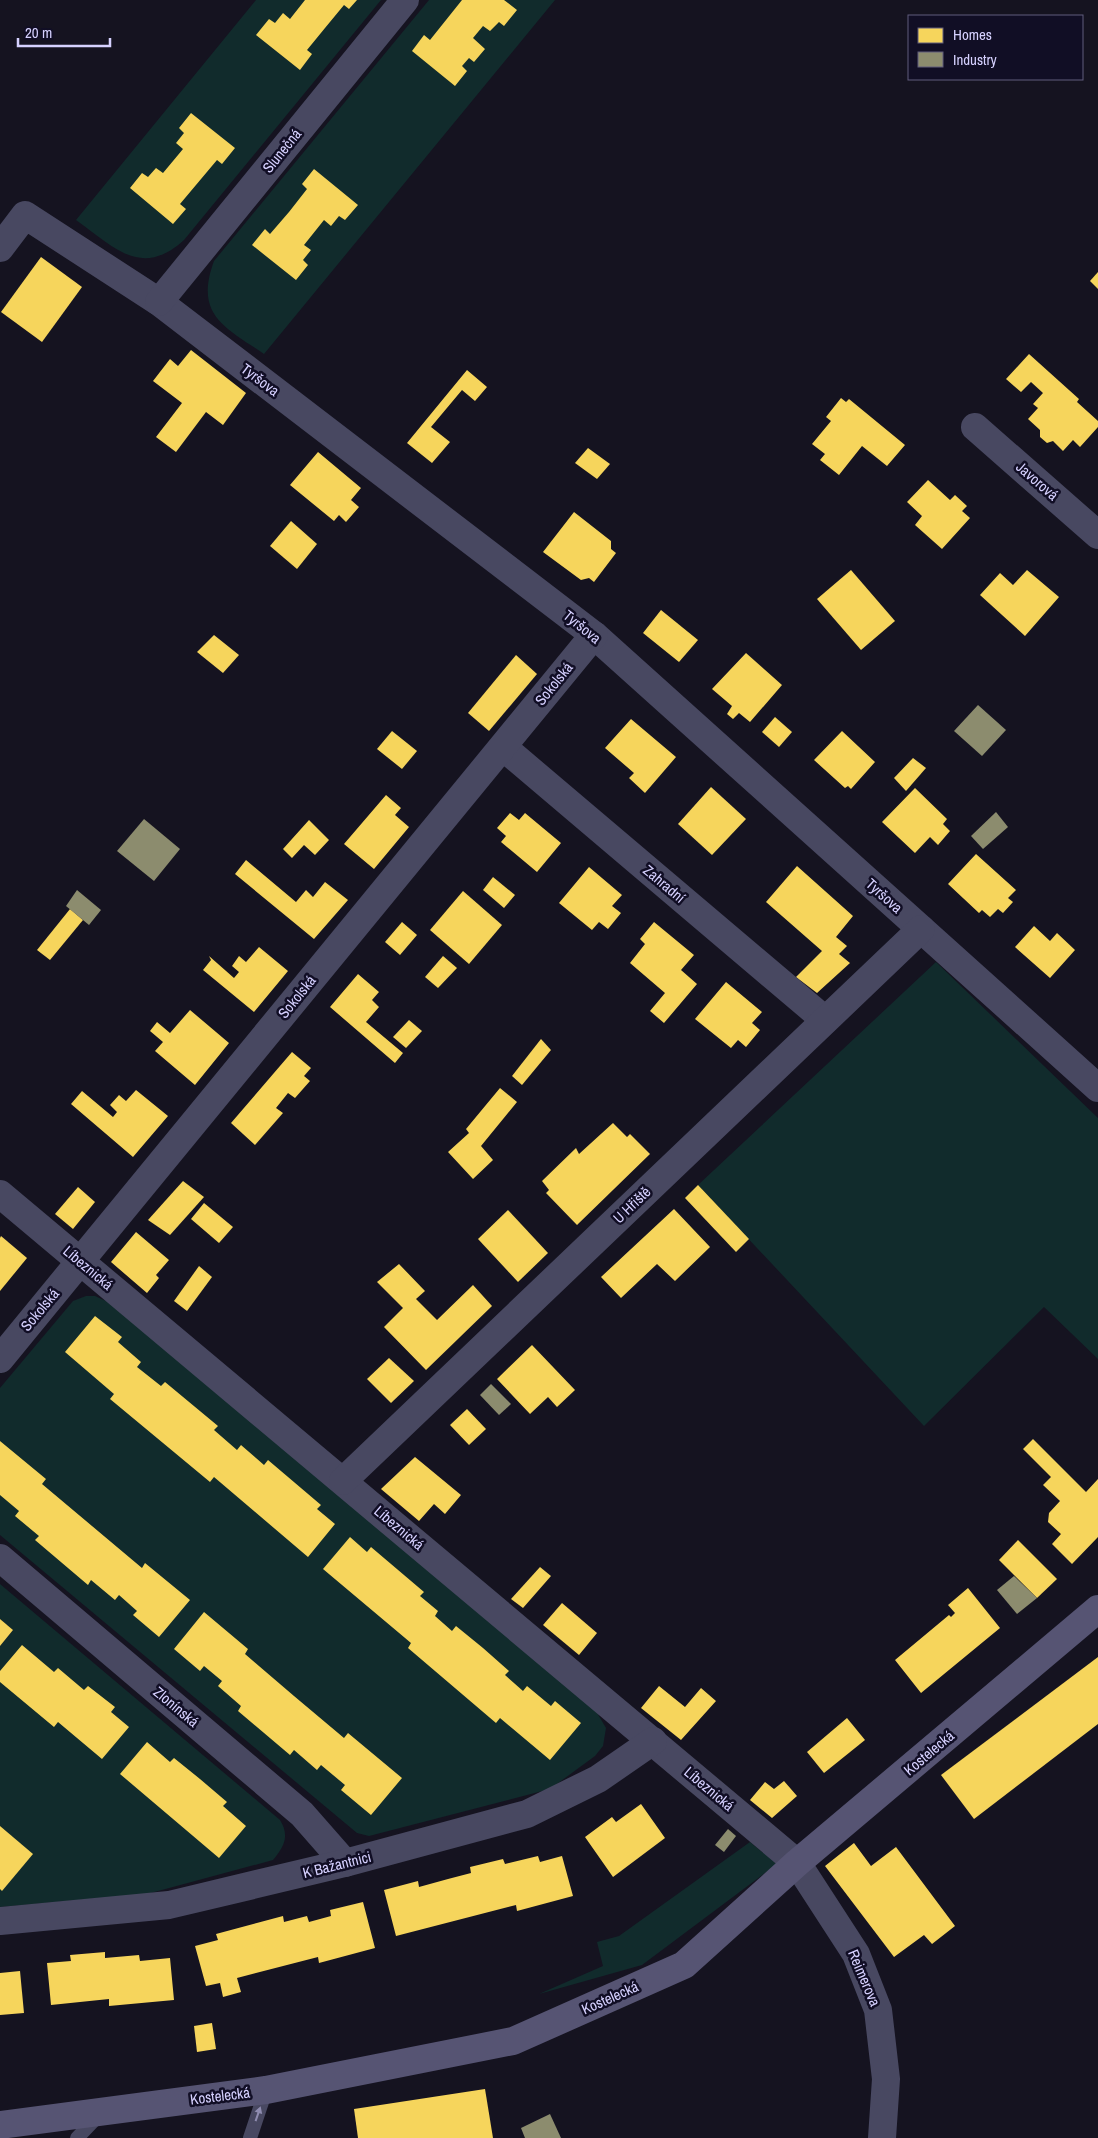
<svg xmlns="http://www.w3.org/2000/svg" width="1098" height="2138" viewBox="0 0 1098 2138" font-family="'Archivo Narrow',sans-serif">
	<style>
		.green { fill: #112b2c }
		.homes { fill: #f6d55c }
		.industry { fill: #8c8c6e }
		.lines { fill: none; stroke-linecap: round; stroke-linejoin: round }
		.service { stroke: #484861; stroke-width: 14 }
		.minor { stroke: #484861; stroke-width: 28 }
		.secondary { stroke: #565473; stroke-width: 28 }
		.oneway { fill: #8f8cb0 }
		.labels { text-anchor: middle; stroke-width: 5; stroke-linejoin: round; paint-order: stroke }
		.street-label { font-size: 15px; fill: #d6d1ff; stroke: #110e25 }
	</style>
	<rect width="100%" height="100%" fill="#151320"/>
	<g class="green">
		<path d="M 256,0 L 381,0 L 184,240 C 141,279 114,247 76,220 Z"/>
		<path d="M 429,0 L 555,0 L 264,354 C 225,327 194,315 214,261 Z"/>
		<path d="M 936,962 L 1098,1118 L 1098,1359 L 1044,1307 L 924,1426 L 698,1185 Z"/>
		<path d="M 86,1296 L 95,1296 L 108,1302 L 596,1711 L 606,1728 L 603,1746 L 595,1756 L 550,1789 L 369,1836 L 357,1833 L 0,1535 L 0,1388 L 73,1301 Z"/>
		<path d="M 0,1584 L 280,1820 C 290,1836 284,1847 273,1860 L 147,1894 L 0,1907 L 0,1646 L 13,1630 L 0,1619 Z"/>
		<path d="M 750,1842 L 777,1864 L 642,1965 L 539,1994 L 603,1966 L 597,1942 L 619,1936 Z"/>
	</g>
	<g class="homes">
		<path d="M 305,0 L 357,0 L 349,9 L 344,5 L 325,28 L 307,50 L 312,54 L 300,70 L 256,35 L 269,19 L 275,23 L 283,13 L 290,19 Z"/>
		<path d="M 462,0 L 504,0 L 517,10 L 504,26 L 499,22 L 490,31 L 483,26 L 473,38 L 485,49 L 474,62 L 469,58 L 462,66 L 467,71 L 455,86 L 412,51 L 424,35 L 430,40 Z"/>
		<path d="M 191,113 L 235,148 L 222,164 L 217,160 L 180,204 L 186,209 L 173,224 L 130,188 L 142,173 L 148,177 L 156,168 L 163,173 L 183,149 L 176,143 L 184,133 L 179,128 Z"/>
		<path d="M 314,169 L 358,205 L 345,220 L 339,216 L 331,226 L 324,220 L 304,245 L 311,250 L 303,260 L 308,265 L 296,280 L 252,245 L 265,229 L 270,234 L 289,212 L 307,189 L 302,184 Z"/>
		<path d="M 41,257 L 82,287 L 42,342 L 1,312 Z"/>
		<path d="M 1098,272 L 1098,289 L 1090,281 Z"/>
		<path d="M 191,350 L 246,393 L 223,425 L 206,412 L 176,452 L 156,437 L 182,403 L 153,381 L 170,359 L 178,366 Z"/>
		<path d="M 1029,354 L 1079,399 L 1077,402 L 1098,421 L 1098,427 L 1080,447 L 1073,440 L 1063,451 L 1053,441 L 1047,443 L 1040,437 L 1040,430 L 1028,419 L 1038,408 L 1033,404 L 1043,393 L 1031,382 L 1021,392 L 1006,379 Z"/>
		<path d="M 467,370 L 487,387 L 475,401 L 462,390 L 431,427 L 450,442 L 432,463 L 407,443 Z"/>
		<path d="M 841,398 L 846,402 L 849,399 L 905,445 L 887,466 L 862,446 L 839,475 L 820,460 L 825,454 L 812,444 L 831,421 L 826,417 Z"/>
		<path d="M 588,448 L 610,464 L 597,479 L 575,463 Z"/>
		<path d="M 318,452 L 361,488 L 351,500 L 359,507 L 346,522 L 339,515 L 334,521 L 290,485 Z"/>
		<path d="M 928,480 L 950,500 L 955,495 L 967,506 L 962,511 L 970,518 L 942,549 L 915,525 L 922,516 L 907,502 Z"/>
		<path d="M 574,512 L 611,541 L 611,549 L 616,553 L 594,582 L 589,578 L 581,580 L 543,552 Z"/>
		<path d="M 291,521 L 317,544 L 297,569 L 270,546 Z"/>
		<path d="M 851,570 L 895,621 L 861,650 L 817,599 Z"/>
		<path d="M 1027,570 L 1059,597 L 1025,636 L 980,595 L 1000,573 L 1013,585 Z"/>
		<path d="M 661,610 L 698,640 L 679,662 L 643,633 Z"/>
		<path d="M 214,635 L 239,655 L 223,673 L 197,652 Z"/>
		<path d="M 746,653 L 782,685 L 750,722 L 739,713 L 733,719 L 727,714 L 732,706 L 712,689 Z"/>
		<path d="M 516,655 L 537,674 L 489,731 L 468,713 Z"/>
		<path d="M 775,717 L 792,732 L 779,747 L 762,732 Z"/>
		<path d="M 631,719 L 676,757 L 645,793 L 629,778 L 634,773 L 605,748 Z"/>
		<path d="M 392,731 L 417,751 L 402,769 L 377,749 Z"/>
		<path d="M 842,731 L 875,762 L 851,789 L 848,786 L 845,788 L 814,760 Z"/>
		<path d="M 913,758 L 926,768 L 906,791 L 894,778 Z"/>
		<path d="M 711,787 L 746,819 L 712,855 L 678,824 Z"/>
		<path d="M 915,788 L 947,819 L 943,824 L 950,831 L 938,845 L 930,837 L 915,853 L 882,822 Z"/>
		<path d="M 386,795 L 401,808 L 395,815 L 409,827 L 374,869 L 344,844 Z"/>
		<path d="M 510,813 L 519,820 L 525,813 L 561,843 L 537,872 L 501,842 L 506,836 L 497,828 Z"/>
		<path d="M 309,820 L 329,840 L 315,855 L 304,845 L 292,858 L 283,849 Z"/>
		<path d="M 976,854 L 1016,890 L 1008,898 L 1013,902 L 1003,913 L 998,909 L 990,917 L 982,910 L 979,913 L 948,884 Z"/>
		<path d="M 246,860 L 296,902 L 306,890 L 313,897 L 325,882 L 348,900 L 314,939 L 235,874 Z"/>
		<path d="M 797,866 L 853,916 L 836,937 L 847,946 L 839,954 L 850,963 L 817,993 L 796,977 L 822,951 L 766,902 Z"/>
		<path d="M 589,867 L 622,895 L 612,906 L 621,913 L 608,929 L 599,922 L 592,930 L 559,903 Z"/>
		<path d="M 493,877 L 515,895 L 504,908 L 483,890 Z"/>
		<path d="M 463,891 L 502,925 L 469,964 L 430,930 Z"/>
		<path d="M 70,909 L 83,920 L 50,960 L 37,950 Z"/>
		<path d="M 402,922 L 417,935 L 400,955 L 385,942 Z"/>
		<path d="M 654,922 L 694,955 L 681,970 L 697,984 L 664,1023 L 650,1011 L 665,993 L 630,963 L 645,944 L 640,939 Z"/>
		<path d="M 1034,926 L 1050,941 L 1057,933 L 1075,950 L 1050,978 L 1015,947 Z"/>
		<path d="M 259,947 L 288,971 L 254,1012 L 203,970 L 211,960 L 209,956 L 234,978 L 239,972 L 232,966 L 239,956 L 246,962 Z"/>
		<path d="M 443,956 L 457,968 L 438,988 L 425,977 Z"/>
		<path d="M 358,974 L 379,992 L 372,1000 L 379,1007 L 366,1022 L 403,1053 L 395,1063 L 330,1007 Z"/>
		<path d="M 726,982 L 762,1012 L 752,1023 L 760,1030 L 746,1047 L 738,1040 L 731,1048 L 695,1019 Z"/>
		<path d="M 190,1010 L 229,1043 L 195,1085 L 155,1051 L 163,1042 L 150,1031 L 157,1022 L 170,1033 Z"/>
		<path d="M 409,1020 L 422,1031 L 406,1048 L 393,1037 Z"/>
		<path d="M 541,1039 L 551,1050 L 522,1085 L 512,1076 Z"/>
		<path d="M 292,1052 L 311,1068 L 304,1076 L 310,1081 L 295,1098 L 288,1093 L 276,1108 L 283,1113 L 255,1145 L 231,1123 Z"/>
		<path d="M 500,1088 L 517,1102 L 481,1146 L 493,1160 L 473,1179 L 448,1152 L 469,1133 L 466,1129 Z"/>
		<path d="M 136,1090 L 168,1116 L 133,1157 L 71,1104 L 82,1091 L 113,1117 L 117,1112 L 110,1105 L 119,1095 L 126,1101 Z"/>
		<path d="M 613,1123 L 627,1137 L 630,1134 L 650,1154 L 577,1225 L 546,1193 L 549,1190 L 542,1181 L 576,1148 L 579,1154 Z"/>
		<path d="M 183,1181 L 204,1197 L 170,1235 L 148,1220 Z"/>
		<path d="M 698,1185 L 749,1239 L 736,1252 L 685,1198 Z"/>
		<path d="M 78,1187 L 95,1202 L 73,1229 L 55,1214 Z"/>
		<path d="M 204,1203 L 233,1227 L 219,1243 L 191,1219 Z"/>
		<path d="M 674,1209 L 710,1247 L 675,1281 L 657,1264 L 621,1298 L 601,1277 Z"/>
		<path d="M 508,1210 L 548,1253 L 518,1282 L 478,1239 Z"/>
		<path d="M 136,1232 L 169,1260 L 156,1275 L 159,1278 L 147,1293 L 111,1262 Z"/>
		<path d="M 1,1236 L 27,1258 L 0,1291 L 0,1238 Z"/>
		<path d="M 399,1264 L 425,1291 L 416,1299 L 437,1320 L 473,1285 L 492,1306 L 426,1370 L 384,1327 L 403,1308 L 377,1282 Z"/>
		<path d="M 199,1266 L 212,1277 L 187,1311 L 174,1301 Z"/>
		<path d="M 95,1316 L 122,1337 L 118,1342 L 141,1362 L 137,1367 L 161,1386 L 165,1382 L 218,1426 L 214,1430 L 237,1450 L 241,1445 L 264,1465 L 268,1460 L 321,1505 L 317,1509 L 335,1524 L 308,1557 L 214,1477 L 210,1482 L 110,1399 L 114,1394 L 65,1352 Z"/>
		<path d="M 532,1345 L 575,1390 L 557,1407 L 548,1397 L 530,1414 L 497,1379 Z"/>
		<path d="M 389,1358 L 414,1381 L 391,1403 L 367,1379 Z"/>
		<path d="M 467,1409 L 486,1429 L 469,1445 L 450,1425 Z"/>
		<path d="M 1033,1439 L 1086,1492 L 1098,1479 L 1098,1537 L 1072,1564 L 1052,1544 L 1061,1534 L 1048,1522 L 1049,1513 L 1060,1501 L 1043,1485 L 1051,1477 L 1023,1449 Z"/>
		<path d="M 0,1441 L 46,1479 L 42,1484 L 142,1568 L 145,1563 L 190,1600 L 159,1637 L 133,1615 L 137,1611 L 119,1595 L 115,1600 L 91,1580 L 88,1585 L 35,1540 L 39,1536 L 15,1516 L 19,1511 L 0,1495 Z"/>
		<path d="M 415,1457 L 461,1495 L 445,1514 L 434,1504 L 419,1521 L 381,1489 Z"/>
		<path d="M 350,1537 L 367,1552 L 371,1547 L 424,1592 L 420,1596 L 438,1611 L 435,1616 L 452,1631 L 456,1626 L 483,1648 L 509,1671 L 505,1675 L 523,1691 L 527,1686 L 551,1706 L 555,1701 L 581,1723 L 550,1760 L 500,1718 L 496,1723 L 408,1648 L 411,1643 L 323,1569 Z"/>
		<path d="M 1018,1540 L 1057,1579 L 1037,1598 L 999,1560 Z"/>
		<path d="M 540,1567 L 551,1576 L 523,1608 L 511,1599 Z"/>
		<path d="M 968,1588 L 1000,1628 L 921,1693 L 895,1660 L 949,1615 L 951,1617 L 955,1613 L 948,1605 Z"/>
		<path d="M 562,1603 L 597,1633 L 579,1655 L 543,1625 Z"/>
		<path d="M 204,1612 L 248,1649 L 245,1654 L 294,1696 L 344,1738 L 348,1733 L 402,1778 L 371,1815 L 341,1790 L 345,1785 L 321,1765 L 317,1770 L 294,1750 L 290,1755 L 238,1711 L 241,1706 L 218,1686 L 222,1681 L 204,1666 L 200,1671 L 174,1649 Z"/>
		<path d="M 0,1619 L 13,1630 L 0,1646 Z"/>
		<path d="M 22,1645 L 54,1672 L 58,1668 L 84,1690 L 88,1686 L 115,1707 L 111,1712 L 129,1727 L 102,1759 L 58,1722 L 54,1727 L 0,1682 L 0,1671 Z"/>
		<path d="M 1098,1657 L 1098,1724 L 974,1819 L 941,1775 Z"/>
		<path d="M 659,1686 L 685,1707 L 701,1688 L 716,1701 L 681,1740 L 641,1708 Z"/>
		<path d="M 847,1718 L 865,1740 L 824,1773 L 807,1752 Z"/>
		<path d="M 147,1742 L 170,1762 L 174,1758 L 200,1779 L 227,1802 L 223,1806 L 246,1826 L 219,1858 L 120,1774 Z"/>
		<path d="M 784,1781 L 797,1796 L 772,1818 L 750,1800 L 765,1782 L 774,1789 Z"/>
		<path d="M 641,1804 L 665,1838 L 613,1877 L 585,1837 L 612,1817 L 616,1822 Z"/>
		<path d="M 0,1826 L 33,1854 L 2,1891 L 0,1889 Z"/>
		<path d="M 854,1843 L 871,1866 L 896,1847 L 955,1926 L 932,1944 L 924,1935 L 894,1957 L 825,1866 Z"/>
		<path d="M 538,1856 L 540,1862 L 562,1856 L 573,1896 L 517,1911 L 516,1905 L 396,1936 L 384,1890 L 418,1881 L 419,1887 L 448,1879 L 471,1873 L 470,1867 L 503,1859 L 505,1864 Z"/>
		<path d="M 363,1902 L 375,1948 L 319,1963 L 318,1957 L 237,1978 L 241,1992 L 223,1997 L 220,1983 L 206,1986 L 195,1946 L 218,1940 L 216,1934 L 283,1916 L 284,1922 L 307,1916 L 309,1922 L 331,1916 L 330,1910 Z"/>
		<path d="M 105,1952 L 105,1958 L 139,1955 L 140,1961 L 170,1958 L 174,2000 L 109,2006 L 109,1999 L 51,2005 L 47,1963 L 71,1961 L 70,1955 Z"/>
		<path d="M 20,1971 L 24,2013 L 0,2015 L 0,1973 Z"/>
		<path d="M 212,2023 L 216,2049 L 197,2052 L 194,2026 Z"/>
		<path d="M 485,2089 L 493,2138 L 358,2138 L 354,2109 Z"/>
	</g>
	<g class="industry">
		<path d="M 978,705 L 1006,730 L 982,756 L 954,731 Z"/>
		<path d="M 996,812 L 1008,827 L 983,849 L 971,836 Z"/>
		<path d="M 144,819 L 180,849 L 154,881 L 117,851 Z"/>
		<path d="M 77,890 L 101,910 L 89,925 L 66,906 Z"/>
		<path d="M 491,1384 L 511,1404 L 499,1415 L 480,1395 Z"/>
		<path d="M 1014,1576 L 1037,1598 L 1017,1614 L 997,1590 Z"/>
		<path d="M 728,1829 L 736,1836 L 724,1852 L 715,1845 Z"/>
		<path d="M 550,2114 L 561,2138 L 525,2138 L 521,2128 Z"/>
	</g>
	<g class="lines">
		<g class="service">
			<path d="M 77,2138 L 101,2113"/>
			<path d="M 250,2138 L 266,2090"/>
		</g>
		<g class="minor">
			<path d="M 0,248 L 25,215 L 159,302 L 594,635 L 1098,1088"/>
			<path d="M 159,302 L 405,0"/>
			<path d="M 975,427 L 1098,535"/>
			<path d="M 503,747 L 825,1020"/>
			<path d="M 0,1194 L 797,1863 L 856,1954 L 878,2010 L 886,2079 L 882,2138"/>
			<path d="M 0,1359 L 594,635"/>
			<path d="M 343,1481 L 921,929"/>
			<path d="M 0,1558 L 302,1814 L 345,1863"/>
			<path d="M 0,1921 L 169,1905 L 345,1863 L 527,1814 L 598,1779 L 653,1741"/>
		</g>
		<path class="secondary" d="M 0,2125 L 266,2090 L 513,2041 L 684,1965 L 797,1863 L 1098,1609"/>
	</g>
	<defs><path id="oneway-solid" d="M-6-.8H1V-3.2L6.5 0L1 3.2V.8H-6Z" transform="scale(1.25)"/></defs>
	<use class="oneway" href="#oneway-solid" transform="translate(258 2114) rotate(-71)"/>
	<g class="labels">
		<g class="street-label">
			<text transform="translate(282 151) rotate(-51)" y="5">Slunečná</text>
			<text transform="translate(260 380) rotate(37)" y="5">Tyršova</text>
			<text transform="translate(1037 481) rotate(41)" y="5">Javorová</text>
			<text transform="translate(582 627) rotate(39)" y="5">Tyršova</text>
			<text transform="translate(554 684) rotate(-51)" y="5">Sokolská</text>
			<text transform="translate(664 884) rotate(40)" y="5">Zahradní</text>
			<text transform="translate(884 896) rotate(42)" y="5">Tyršova</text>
			<text transform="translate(297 997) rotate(-51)" y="5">Sokolská</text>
			<text transform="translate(632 1205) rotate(-44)" y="5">U Hřiště</text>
			<text transform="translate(88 1268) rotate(40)" y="5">Líbeznická</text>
			<text transform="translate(40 1310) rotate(-50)" y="5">Sokolská</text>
			<text transform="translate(399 1528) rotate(40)" y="5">Líbeznická</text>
			<text transform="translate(176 1707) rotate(40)" y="5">Zlonínská</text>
			<text transform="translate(929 1753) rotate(-40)" y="5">Kostelecká</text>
			<text transform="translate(709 1789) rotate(40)" y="5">Líbeznická</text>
			<text transform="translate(337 1865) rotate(-14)" y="5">K Bažantnici</text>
			<text transform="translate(864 1978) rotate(67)" y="5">Reimerova</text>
			<text transform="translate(610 1998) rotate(-24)" y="5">Kostelecká</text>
			<text transform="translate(220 2096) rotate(-7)" y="5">Kostelecká</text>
		</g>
	</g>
	<rect x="908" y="15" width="175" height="65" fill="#110e25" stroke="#605c7c"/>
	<rect x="918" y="28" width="25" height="15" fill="#f6d55c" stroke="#605c7c"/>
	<text x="953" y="40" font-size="15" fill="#d6d1ff">Homes</text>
	<rect x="918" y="52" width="25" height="15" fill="#8c8c6e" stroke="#605c7c"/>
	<text x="953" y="65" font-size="15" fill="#d6d1ff">Industry</text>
	<path d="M18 38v8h92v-8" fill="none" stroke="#d6d1ff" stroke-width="2.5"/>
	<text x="25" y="38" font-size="15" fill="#d6d1ff" stroke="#110e25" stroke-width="4" paint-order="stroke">20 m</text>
</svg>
